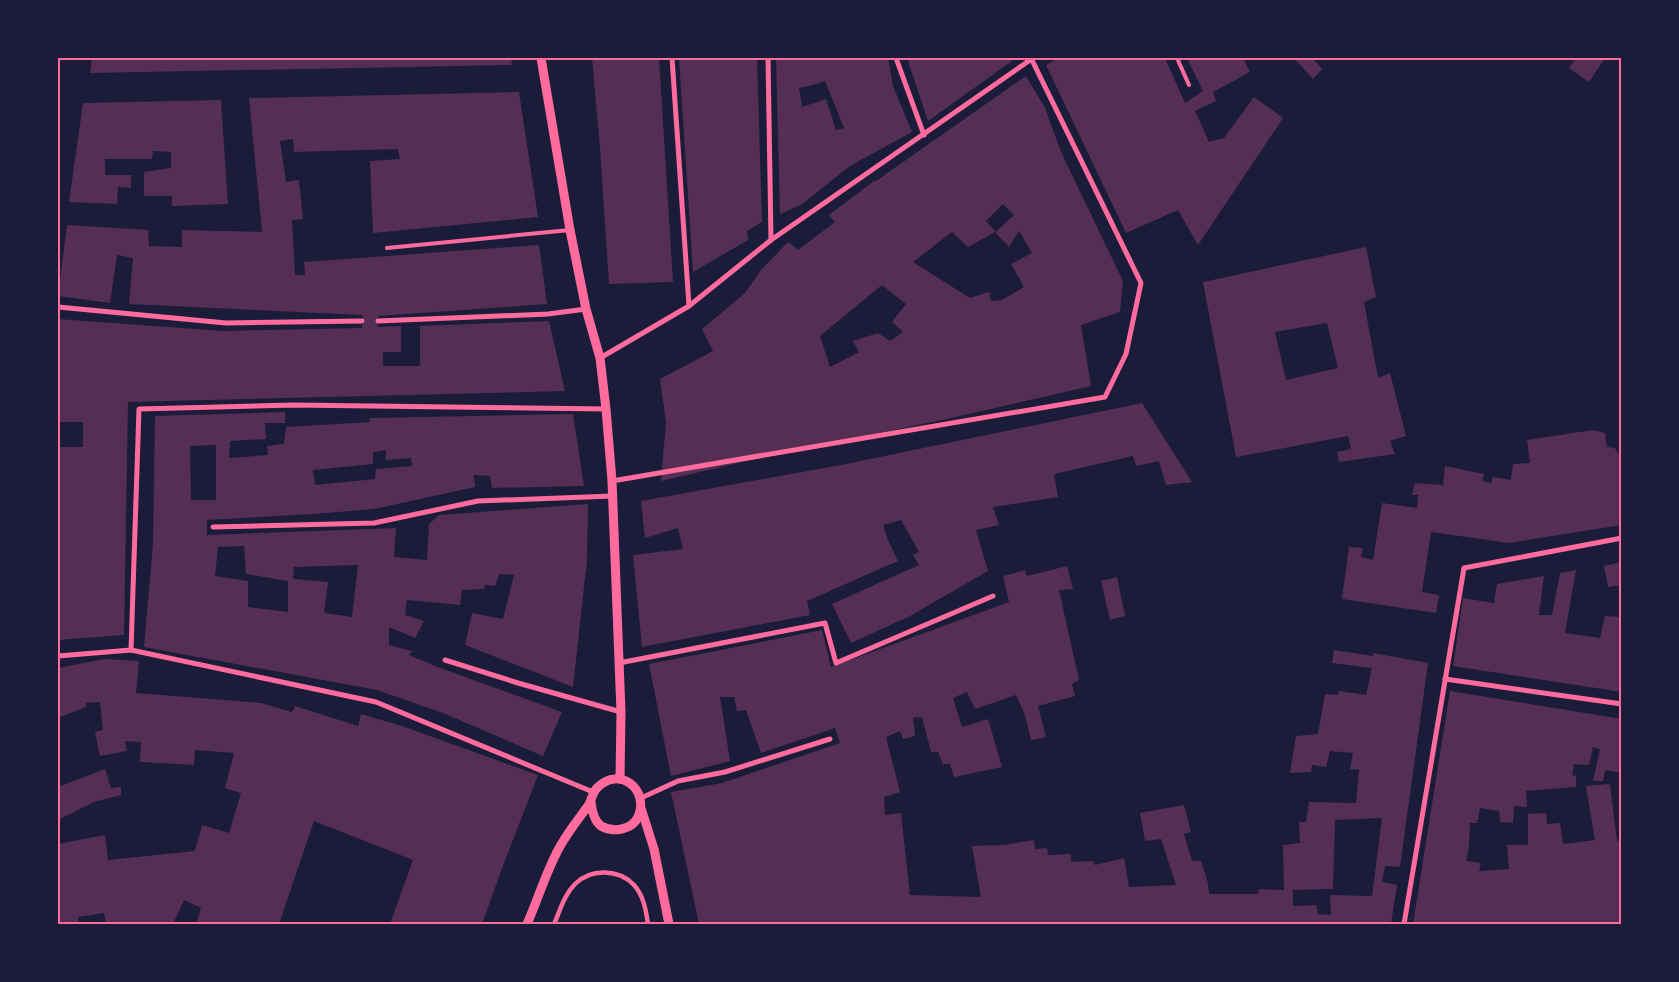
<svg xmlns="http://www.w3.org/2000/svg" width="1679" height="982" viewBox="0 0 1679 982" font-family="Rubik,sans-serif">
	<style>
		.building { fill: #542f53; fill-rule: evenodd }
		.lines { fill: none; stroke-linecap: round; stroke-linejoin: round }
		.service { stroke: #ff6b9d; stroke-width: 4 }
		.pedestrian { stroke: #ff6b9d; stroke-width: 4.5 }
		.minor { stroke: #ff6b9d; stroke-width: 5 }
		.tertiary { stroke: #ff6b9d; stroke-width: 9 }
		.neatline { fill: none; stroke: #ff6b9d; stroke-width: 2 }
	</style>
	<rect width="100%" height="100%" fill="#1b1b3a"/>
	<g class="building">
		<path d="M 92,58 L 511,58 L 512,65 L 90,73 Z"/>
		<path d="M 592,58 L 659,58 L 673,282 L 609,284 L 600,149 Z"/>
		<path d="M 679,58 L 757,58 L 762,222 L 747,231 L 748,240 L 693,272 Z"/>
		<path d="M 776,58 L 888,58 L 893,86 L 912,132 L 850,166 L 801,205 L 780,214 ZM 825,81 L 844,128 L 836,130 L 826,99 L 802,107 L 799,88 L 809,86 Z"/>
		<path d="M 907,58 L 1016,58 L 928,121 Z"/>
		<path d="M 1058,58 L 1165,58 L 1185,103 L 1203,91 L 1187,58 L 1243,58 L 1250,72 L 1213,92 L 1216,101 L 1195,111 L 1209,142 L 1224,138 L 1254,97 L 1283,118 L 1198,245 L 1178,210 L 1126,233 L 1046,65 Z"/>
		<path d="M 1294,58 L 1312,58 L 1322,69 L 1313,79 Z"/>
		<path d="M 1576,58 L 1605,58 L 1589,82 L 1569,68 Z"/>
		<path d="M 1026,76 L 1045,108 L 1061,152 L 1123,281 L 1120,312 L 1081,325 L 1091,386 L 947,419 L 777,454 L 661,481 L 666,422 L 660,379 L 713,351 L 702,329 L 744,294 L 762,269 L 788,242 L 798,250 L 835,222 L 829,215 L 874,181 L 876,181 ZM 1003,204 L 1014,215 L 996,232 L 986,221 ZM 1019,231 L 1032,253 L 1011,264 L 1024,287 L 1002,300 L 991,301 L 989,292 L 970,298 L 913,262 L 952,232 L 968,247 L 995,232 L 1009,247 ZM 882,285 L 906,304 L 892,322 L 903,332 L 890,341 L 878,333 L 853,341 L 859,352 L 830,367 L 820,336 Z"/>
		<path d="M 519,92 L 538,217 L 373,233 L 370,161 L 400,159 L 398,149 L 294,152 L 293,139 L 280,141 L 286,182 L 299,180 L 303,219 L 292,220 L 295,275 L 305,275 L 304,262 L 539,245 L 547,304 L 378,316 L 378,327 L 401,326 L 401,352 L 383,352 L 383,366 L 420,366 L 420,326 L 549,321 L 565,391 L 128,402 L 124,635 L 58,640 L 58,447 L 83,447 L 83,422 L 58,422 L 58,319 L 223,331 L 362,328 L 363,315 L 129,304 L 133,258 L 117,255 L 110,303 L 58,296 L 67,225 L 148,230 L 149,246 L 182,247 L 182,230 L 262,232 L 249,98 Z"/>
		<path d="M 221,100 L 228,204 L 172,206 L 172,196 L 144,196 L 144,172 L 171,168 L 171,152 L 153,151 L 152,159 L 105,159 L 105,175 L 131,175 L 131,188 L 118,187 L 117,204 L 69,202 L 83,103 Z"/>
		<path d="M 1366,247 L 1376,297 L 1364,302 L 1378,378 L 1390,373 L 1406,436 L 1390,441 L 1395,454 L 1339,462 L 1337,452 L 1351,449 L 1348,436 L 1236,457 L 1203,282 ZM 1327,323 L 1338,368 L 1286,380 L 1275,332 Z"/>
		<path d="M 1142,403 L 1192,482 L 1166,485 L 1159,461 L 1136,466 L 1133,456 L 1054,474 L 1058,497 L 993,507 L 999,525 L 976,530 L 988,571 L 910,616 L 851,643 L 832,604 L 919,565 L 913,555 L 919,552 L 901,520 L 883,525 L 888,540 L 898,561 L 807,601 L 810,615 L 642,647 L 633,555 L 683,549 L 678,528 L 645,538 L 641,501 L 841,465 Z"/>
		<path d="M 285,412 L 285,423 L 265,423 L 266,439 L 230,441 L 229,458 L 268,455 L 267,446 L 284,444 L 286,427 L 370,422 L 370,418 L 573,414 L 584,486 L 492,488 L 490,476 L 474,475 L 475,487 L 374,509 L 314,514 L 207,520 L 207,535 L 396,528 L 394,557 L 427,560 L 429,524 L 439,515 L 588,504 L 587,560 L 573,687 L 465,645 L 472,613 L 503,619 L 514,575 L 499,574 L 495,586 L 485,585 L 484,589 L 462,590 L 460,605 L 407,600 L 405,615 L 424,621 L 415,638 L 389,627 L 389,645 L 412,651 L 409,655 L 435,666 L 562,712 L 543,756 L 443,713 L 377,690 L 144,647 L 153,544 L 155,416 ZM 216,445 L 216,500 L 191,500 L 190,446 ZM 386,450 L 386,460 L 411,458 L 412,466 L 376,469 L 375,479 L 315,485 L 313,470 L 373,464 L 373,452 ZM 244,546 L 246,574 L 288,581 L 288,612 L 248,607 L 248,581 L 215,576 L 218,547 ZM 358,565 L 352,617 L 324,613 L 328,582 L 293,579 L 294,567 Z"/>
		<path d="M 1593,430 L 1605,433 L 1607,447 L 1615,448 L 1618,454 L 1622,454 L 1622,525 L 1509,543 L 1431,532 L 1422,592 L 1439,595 L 1436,613 L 1342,599 L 1349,547 L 1363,548 L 1361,557 L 1373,560 L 1382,503 L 1417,508 L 1418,495 L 1412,495 L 1415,483 L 1443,485 L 1445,466 L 1484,474 L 1482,481 L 1492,483 L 1492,477 L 1511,480 L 1513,464 L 1530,463 L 1527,440 Z"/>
		<path d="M 1622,562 L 1622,585 L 1608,587 L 1604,566 Z"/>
		<path d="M 1067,566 L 1073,589 L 1059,590 L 1079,680 L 1072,684 L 1075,696 L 1038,706 L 1046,737 L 1031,740 L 1025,715 L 1016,695 L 975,709 L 967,692 L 953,698 L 962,727 L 988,719 L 1002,767 L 954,777 L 950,764 L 943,764 L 938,752 L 931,752 L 922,717 L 913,718 L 915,736 L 903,739 L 900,731 L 886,737 L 900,792 L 884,797 L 885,815 L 901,813 L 910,895 L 981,897 L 972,846 L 1004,845 L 1034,840 L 1035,849 L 1047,848 L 1048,855 L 1071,854 L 1071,862 L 1093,861 L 1095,865 L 1124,858 L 1129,887 L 1176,885 L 1161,839 L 1145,841 L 1140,813 L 1184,805 L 1191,832 L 1184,834 L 1192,861 L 1201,861 L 1208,883 L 1209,894 L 1258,894 L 1259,889 L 1284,890 L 1283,845 L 1300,843 L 1299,822 L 1306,822 L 1309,802 L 1356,803 L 1359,770 L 1350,769 L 1353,753 L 1330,751 L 1326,767 L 1312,765 L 1311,772 L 1290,773 L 1296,736 L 1318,734 L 1325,694 L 1338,695 L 1339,691 L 1366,695 L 1372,668 L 1332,663 L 1334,650 L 1373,656 L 1373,653 L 1428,663 L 1400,867 L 1385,866 L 1382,882 L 1397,885 L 1391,924 L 699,924 L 671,792 L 722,783 L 840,743 L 835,728 L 761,753 L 746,710 L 737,711 L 734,697 L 720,697 L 730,761 L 671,776 L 649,664 L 822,630 L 831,667 L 1009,602 L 1003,576 L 1025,570 L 1027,576 ZM 1382,818 L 1372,896 L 1330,895 L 1331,915 L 1318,914 L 1316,905 L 1293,906 L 1293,890 L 1333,889 L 1335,820 Z"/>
		<path d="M 1576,570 L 1565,633 L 1600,638 L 1605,616 L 1622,617 L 1622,692 L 1453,666 L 1463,598 L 1494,603 L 1497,584 L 1544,576 L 1539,615 L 1552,615 L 1560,573 Z"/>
		<path d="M 1117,577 L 1125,616 L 1110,620 L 1101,581 Z"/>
		<path d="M 104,659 L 139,661 L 136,693 L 261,703 L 292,712 L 295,706 L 358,726 L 361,714 L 402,726 L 538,775 L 504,863 L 482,924 L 390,924 L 413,860 L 314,821 L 279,924 L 196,924 L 201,908 L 184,900 L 173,924 L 106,924 L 104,913 L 78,917 L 79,924 L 58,924 L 58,844 L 105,835 L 108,860 L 195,851 L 202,825 L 229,833 L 241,793 L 225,788 L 234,753 L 195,750 L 194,765 L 140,762 L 141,742 L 125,741 L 127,751 L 100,756 L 95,732 L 103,730 L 100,702 L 86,703 L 86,707 L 58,718 L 58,668 Z"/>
		<path d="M 1450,691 L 1622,719 L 1622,773 L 1605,770 L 1603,781 L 1593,781 L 1600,749 L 1593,747 L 1589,765 L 1574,764 L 1572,775 L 1576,776 L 1576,787 L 1526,791 L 1527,807 L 1514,806 L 1513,823 L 1500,822 L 1499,811 L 1480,808 L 1477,823 L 1470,823 L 1469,847 L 1466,861 L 1481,863 L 1479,871 L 1509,869 L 1507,845 L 1528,845 L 1528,814 L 1546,813 L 1547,824 L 1560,823 L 1563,844 L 1595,840 L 1586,786 L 1610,784 L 1617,841 L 1622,840 L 1622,924 L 1413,924 Z"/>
		<path d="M 105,769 L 111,788 L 121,787 L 121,795 L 94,802 L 58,820 L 58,787 Z"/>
	</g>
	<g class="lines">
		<g class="service">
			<path d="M 1177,58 L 1189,85"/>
			<path d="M 387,248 L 570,230"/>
		</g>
		<path class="pedestrian" d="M 554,924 C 560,911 564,895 575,884 C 591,868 619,869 634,885 C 644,896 646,911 648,924"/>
		<g class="minor">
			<path d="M 672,58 L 689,306"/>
			<path d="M 768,58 L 771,240"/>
			<path d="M 896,58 L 924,135"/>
			<path d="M 58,307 L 226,323 L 362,321"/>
			<path d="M 378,321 L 548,314 L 586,309"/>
			<path d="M 600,358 L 689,306 L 771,240 L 1033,58"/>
			<path d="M 612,481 L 1105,397 L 1126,354 L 1141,283 L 1031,58"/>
			<path d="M 213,527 L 374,523 L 478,501 L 612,496"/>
			<path d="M 131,650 L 139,409 L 293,405 L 606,409"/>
			<path d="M 58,656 L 131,650 L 376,702 L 593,792"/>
			<path d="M 445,660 L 518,683 L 621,712"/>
			<path d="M 619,663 L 825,623 L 836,663 L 993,596"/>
			<path d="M 1445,679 L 1622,704"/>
			<path d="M 641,798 L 678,781 L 725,772 L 830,739"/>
			<path d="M 1404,924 L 1464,568 L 1622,538"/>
		</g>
		<g class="tertiary">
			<path d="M 541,58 L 570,230 L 586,309 L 600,358 L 606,409 L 612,481 L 621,712 L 620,779"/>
			<path d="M 641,808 L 654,849 L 669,924"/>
			<path d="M 527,924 C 537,901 545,876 556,854 C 564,837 577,821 588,806 C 592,800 592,792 598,787 C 619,766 650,789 638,817 C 632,830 613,833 601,826 C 594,821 592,811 591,802"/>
		</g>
	</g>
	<rect width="1679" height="982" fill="none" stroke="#1b1b3a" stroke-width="118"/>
	<rect x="59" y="59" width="1561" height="864" class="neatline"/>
</svg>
